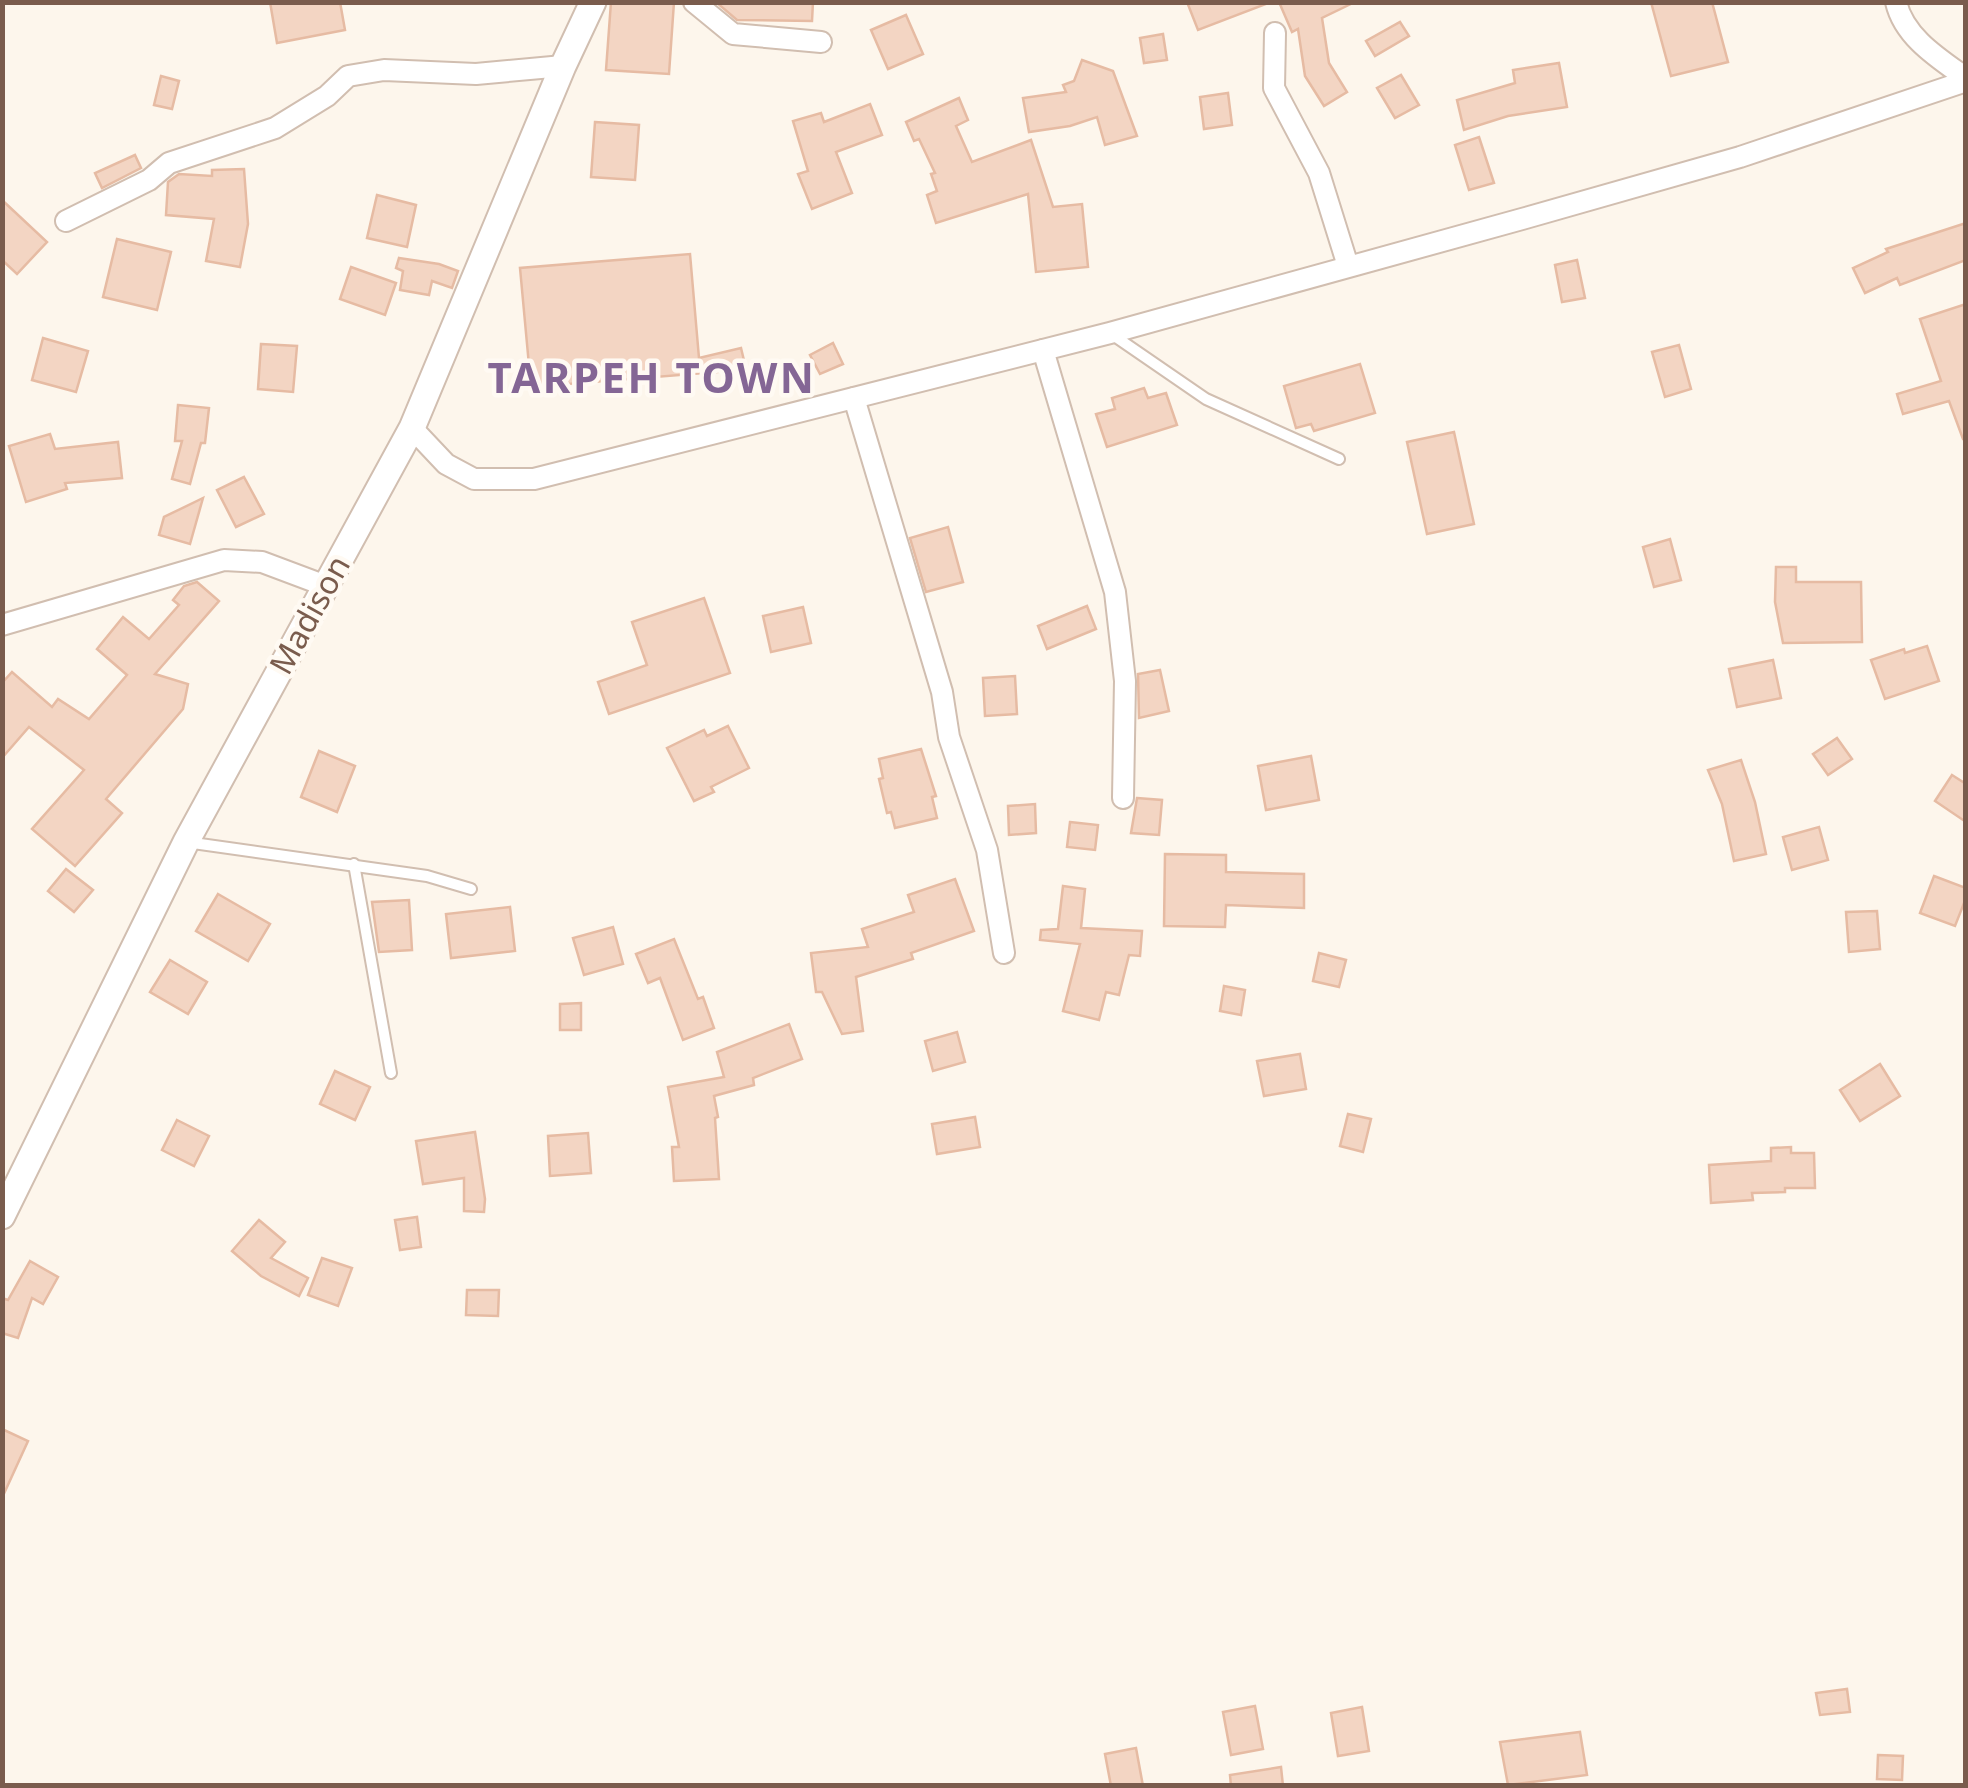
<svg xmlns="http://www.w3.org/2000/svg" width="1968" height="1788" viewBox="0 0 1968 1788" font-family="'Noto Sans',sans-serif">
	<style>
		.building { fill: #f3d5c3; stroke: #e6bba3; stroke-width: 2.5 }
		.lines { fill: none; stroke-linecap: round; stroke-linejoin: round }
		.service-casing { stroke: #d1beb0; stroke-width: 14 }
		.minor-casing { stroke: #d1beb0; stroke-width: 24 }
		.tertiary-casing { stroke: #d1beb0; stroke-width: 29 }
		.service { stroke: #fff; stroke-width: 10 }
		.minor { stroke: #fff; stroke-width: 20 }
		.tertiary { stroke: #fff; stroke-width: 25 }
		.labels { text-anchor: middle; stroke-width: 9; stroke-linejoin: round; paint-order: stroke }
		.street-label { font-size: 32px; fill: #7a5c4d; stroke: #fffaf3 }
		.district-label { font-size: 42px; font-weight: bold; letter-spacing: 2.5px; fill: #846695; stroke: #fffaf3 }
	</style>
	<rect width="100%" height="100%" fill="#fdf6ec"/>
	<g class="building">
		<path d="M 270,2 L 340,2 L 345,30 L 277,43 Z"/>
		<path d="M 611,2 L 674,2 L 669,74 L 606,70 Z"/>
		<path d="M 716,2 L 813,2 L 812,21 L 737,20 Z"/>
		<path d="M 1187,2 L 1266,2 L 1266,4 L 1198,30 Z"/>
		<path d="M 1279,2 L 1355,2 L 1322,18 L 1329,63 L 1347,92 L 1324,106 L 1305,76 L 1298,29 L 1292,32 Z"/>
		<path d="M 1651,2 L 1712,2 L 1728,62 L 1671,76 Z"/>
		<path d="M 906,15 L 923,54 L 888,69 L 871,30 Z"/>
		<path d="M 1400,22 L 1409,36 L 1375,56 L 1366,41 Z"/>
		<path d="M 1163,34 L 1167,60 L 1144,63 L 1140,38 Z"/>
		<path d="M 1082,60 L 1113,71 L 1137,136 L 1105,145 L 1097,117 L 1070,126 L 1029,132 L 1023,98 L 1066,92 L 1063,85 L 1074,81 Z"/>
		<path d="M 1559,63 L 1567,107 L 1508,116 L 1464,130 L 1457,100 L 1515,83 L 1513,70 Z"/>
		<path d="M 1401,75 L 1419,105 L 1395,118 L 1377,88 Z"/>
		<path d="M 161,76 L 179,81 L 172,109 L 154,105 Z"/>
		<path d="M 1228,93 L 1232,125 L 1204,129 L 1200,97 Z"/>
		<path d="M 959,98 L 968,120 L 956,126 L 972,162 L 1031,140 L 1053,207 L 1082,204 L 1088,267 L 1036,272 L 1028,194 L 936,223 L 927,195 L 937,191 L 931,174 L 935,173 L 919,139 L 914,141 L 906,122 Z"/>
		<path d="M 870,104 L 882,135 L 836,152 L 852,193 L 812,209 L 798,174 L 808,171 L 793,121 L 821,113 L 824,122 Z"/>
		<path d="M 595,122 L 639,125 L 635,180 L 591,177 Z"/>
		<path d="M 1479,137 L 1494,183 L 1469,190 L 1455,145 Z"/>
		<path d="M 135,155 L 141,168 L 102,188 L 95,173 Z"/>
		<path d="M 244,169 L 248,224 L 240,267 L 206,261 L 214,219 L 166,215 L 168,182 L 179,174 L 212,176 L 212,170 Z"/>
		<path d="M 377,195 L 416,205 L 407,247 L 367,238 Z"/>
		<path d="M 2,200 L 47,242 L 17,274 L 2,260 Z"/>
		<path d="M 1966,223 L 1966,260 L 1900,285 L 1897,278 L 1865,293 L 1853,268 L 1888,252 L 1886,249 Z"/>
		<path d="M 117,239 L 171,252 L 157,310 L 103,297 Z"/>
		<path d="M 690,254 L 699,358 L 741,348 L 747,373 L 731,377 L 729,371 L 531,387 L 520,268 Z"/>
		<path d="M 399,258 L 439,264 L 458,271 L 452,288 L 432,281 L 429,295 L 400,290 L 403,271 L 396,268 Z"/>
		<path d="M 1577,260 L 1585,298 L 1562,302 L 1555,265 Z"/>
		<path d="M 351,267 L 396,283 L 385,315 L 340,299 Z"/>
		<path d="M 1966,304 L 1966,439 L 1963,439 L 1949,401 L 1903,414 L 1897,394 L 1941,381 L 1920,319 Z"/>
		<path d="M 43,338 L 88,351 L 76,392 L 32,380 Z"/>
		<path d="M 833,343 L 843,364 L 820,374 L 810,355 Z"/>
		<path d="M 261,344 L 297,346 L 293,392 L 258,389 Z"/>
		<path d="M 1679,345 L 1691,389 L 1665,397 L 1652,352 Z"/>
		<path d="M 1360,364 L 1375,413 L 1314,431 L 1311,424 L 1296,428 L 1284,386 Z"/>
		<path d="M 1144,388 L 1148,398 L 1166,393 L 1177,425 L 1107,447 L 1096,414 L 1115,409 L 1112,398 Z"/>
		<path d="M 178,405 L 209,408 L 205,443 L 201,443 L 190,484 L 172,479 L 182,441 L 175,441 Z"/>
		<path d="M 1454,432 L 1474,524 L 1427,534 L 1407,442 Z"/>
		<path d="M 50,434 L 55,449 L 118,442 L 122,478 L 65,483 L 67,489 L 26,502 L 9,446 Z"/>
		<path d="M 244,477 L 264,514 L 236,527 L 217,490 Z"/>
		<path d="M 203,498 L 190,544 L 159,535 L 164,517 Z"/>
		<path d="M 948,527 L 963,582 L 926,592 L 910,538 Z"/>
		<path d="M 1670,539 L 1681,580 L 1654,587 L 1643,547 Z"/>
		<path d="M 1776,567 L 1796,567 L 1796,582 L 1861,582 L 1862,642 L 1783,643 L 1775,602 Z"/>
		<path d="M 197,582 L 219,601 L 155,674 L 188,684 L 183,709 L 106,799 L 122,813 L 75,866 L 32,829 L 84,770 L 29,727 L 2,758 L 2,683 L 12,672 L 52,707 L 58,699 L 89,719 L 127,675 L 97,649 L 123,617 L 149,639 L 179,605 L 173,600 L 184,586 Z"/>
		<path d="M 704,598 L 730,673 L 609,714 L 598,682 L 647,665 L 632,622 Z"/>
		<path d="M 1087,606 L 1096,629 L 1047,649 L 1038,626 Z"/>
		<path d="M 803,607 L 811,643 L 771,652 L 763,616 Z"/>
		<path d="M 1927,646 L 1939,681 L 1885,699 L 1871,660 L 1904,649 L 1905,653 Z"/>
		<path d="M 1773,660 L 1781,698 L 1737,707 L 1729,669 Z"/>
		<path d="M 1160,670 L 1169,711 L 1139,718 L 1138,674 Z"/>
		<path d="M 1015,676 L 1017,714 L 985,716 L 983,678 Z"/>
		<path d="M 728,726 L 749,768 L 711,787 L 714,792 L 694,801 L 667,748 L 704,730 L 707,736 Z"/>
		<path d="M 1837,738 L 1852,759 L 1828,775 L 1813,754 Z"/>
		<path d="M 921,749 L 936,796 L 932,797 L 937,818 L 895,828 L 891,812 L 887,813 L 879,779 L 883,778 L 879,759 Z"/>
		<path d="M 319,751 L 355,766 L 337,812 L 301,797 Z"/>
		<path d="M 1311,756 L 1319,800 L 1266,810 L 1258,766 Z"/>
		<path d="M 1741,760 L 1755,802 L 1766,854 L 1734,861 L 1722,804 L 1708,770 Z"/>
		<path d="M 1952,775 L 1966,784 L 1966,822 L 1935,801 Z"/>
		<path d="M 1137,798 L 1162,800 L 1159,835 L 1131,833 Z"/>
		<path d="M 1035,804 L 1036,833 L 1009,835 L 1008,806 Z"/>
		<path d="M 1070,822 L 1098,825 L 1095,850 L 1067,847 Z"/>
		<path d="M 1819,827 L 1828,860 L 1792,870 L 1783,837 Z"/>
		<path d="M 1165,854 L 1226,855 L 1226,872 L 1304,874 L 1304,908 L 1226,905 L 1225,927 L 1164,926 Z"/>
		<path d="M 66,869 L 93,890 L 74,912 L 48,891 Z"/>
		<path d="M 1934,876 L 1966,888 L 1966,898 L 1955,926 L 1920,913 Z"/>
		<path d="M 955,879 L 974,931 L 911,953 L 913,959 L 856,977 L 863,1031 L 842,1034 L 822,992 L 816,992 L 811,953 L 868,947 L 862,929 L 914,912 L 908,895 Z"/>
		<path d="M 1063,886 L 1085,889 L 1081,928 L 1142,931 L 1140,956 L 1129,955 L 1119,995 L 1106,992 L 1099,1020 L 1063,1011 L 1080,944 L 1040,940 L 1041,930 L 1058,929 Z"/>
		<path d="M 218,894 L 270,924 L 248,961 L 196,931 Z"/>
		<path d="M 409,900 L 412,950 L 379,952 L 372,902 Z"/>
		<path d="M 510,907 L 515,951 L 451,958 L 446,914 Z"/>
		<path d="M 1877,911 L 1880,949 L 1849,952 L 1846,912 Z"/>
		<path d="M 613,927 L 623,964 L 584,975 L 573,938 Z"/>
		<path d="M 674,939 L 698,999 L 703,997 L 714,1028 L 683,1040 L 660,978 L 648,983 L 636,954 Z"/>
		<path d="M 1319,953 L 1346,960 L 1339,987 L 1313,981 Z"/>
		<path d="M 170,960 L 207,982 L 188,1014 L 150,992 Z"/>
		<path d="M 1224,986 L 1245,990 L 1241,1015 L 1220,1011 Z"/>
		<path d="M 581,1003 L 581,1030 L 560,1030 L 560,1004 Z"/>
		<path d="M 789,1024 L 802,1059 L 753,1078 L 754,1085 L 714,1096 L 718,1117 L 715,1118 L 719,1179 L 674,1181 L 672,1147 L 679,1147 L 668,1087 L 724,1077 L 717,1052 Z"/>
		<path d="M 957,1032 L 965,1062 L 933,1071 L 925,1041 Z"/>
		<path d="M 1300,1054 L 1306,1089 L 1264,1096 L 1257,1061 Z"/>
		<path d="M 1880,1064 L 1900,1096 L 1860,1121 L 1840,1090 Z"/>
		<path d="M 335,1071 L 370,1087 L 355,1120 L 320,1104 Z"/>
		<path d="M 1348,1114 L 1371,1119 L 1363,1152 L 1340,1146 Z"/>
		<path d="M 975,1117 L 980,1147 L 937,1154 L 932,1124 Z"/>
		<path d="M 177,1120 L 209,1136 L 194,1166 L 162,1150 Z"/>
		<path d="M 475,1132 L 485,1199 L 484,1212 L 464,1211 L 464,1178 L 423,1184 L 416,1141 Z"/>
		<path d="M 588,1133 L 591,1173 L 550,1176 L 548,1136 Z"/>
		<path d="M 1791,1147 L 1791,1153 L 1814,1153 L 1815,1188 L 1785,1188 L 1785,1192 L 1752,1193 L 1753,1200 L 1711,1203 L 1709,1165 L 1771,1161 L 1771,1148 Z"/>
		<path d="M 417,1217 L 421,1247 L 400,1250 L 395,1220 Z"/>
		<path d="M 259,1220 L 285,1242 L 271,1258 L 308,1278 L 299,1296 L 261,1276 L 232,1251 Z"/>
		<path d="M 322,1258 L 352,1268 L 338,1306 L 308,1295 Z"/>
		<path d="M 30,1261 L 58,1277 L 43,1304 L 32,1298 L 18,1338 L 2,1333 L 2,1298 L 8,1300 Z"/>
		<path d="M 467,1290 L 499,1290 L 498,1316 L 466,1315 Z"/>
		<path d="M 2,1429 L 28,1441 L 2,1498 Z"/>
		<path d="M 1847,1689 L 1850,1712 L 1820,1715 L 1816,1693 Z"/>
		<path d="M 1255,1706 L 1263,1749 L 1231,1755 L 1223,1712 Z"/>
		<path d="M 1362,1707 L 1369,1751 L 1338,1756 L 1331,1713 Z"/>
		<path d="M 1580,1732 L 1587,1775 L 1508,1785 L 1500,1742 Z"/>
		<path d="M 1136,1748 L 1143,1786 L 1111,1786 L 1105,1754 Z"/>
		<path d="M 1878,1755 L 1903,1756 L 1902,1780 L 1877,1779 Z"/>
		<path d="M 1281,1767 L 1283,1786 L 1231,1786 L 1230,1775 Z"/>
	</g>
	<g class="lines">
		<g class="service-casing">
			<g id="service">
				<path d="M 1110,333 L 1206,399 L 1339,459"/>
				<path d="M 186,842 L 427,876 L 471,889"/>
				<path d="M 354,864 L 391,1073"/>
			</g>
		</g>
		<g class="minor-casing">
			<g id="minor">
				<path d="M 694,2 L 733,34 L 821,42"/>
				<path d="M 1896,2 C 1904,37 1938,58 1966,78"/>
				<path d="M 1275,33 L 1274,88 L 1319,173 L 1348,266"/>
				<path d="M 66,221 L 149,180 L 169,163 L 275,128 L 327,96 L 348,76 L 384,70 L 476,74 L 563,66"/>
				<path d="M 1043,350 L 1115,592 L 1125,681 L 1123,798"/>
				<path d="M 854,398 L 942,692 L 949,737 L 987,850 L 1004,953"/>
				<path d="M 412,428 L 446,464 L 474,479 L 534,479 L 1110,333 L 1522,219 L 1740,157 L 1966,81"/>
				<path d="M 2,625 L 224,560 L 262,562 L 326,586"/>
			</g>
		</g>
		<g class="tertiary-casing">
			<path id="tertiary" d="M 2,1216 L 186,842 L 412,428 L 563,66 L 593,2"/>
		</g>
		<use href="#service" class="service"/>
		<use href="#minor" class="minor"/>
		<use href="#tertiary" class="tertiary"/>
	</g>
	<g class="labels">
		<g class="street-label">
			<text transform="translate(310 615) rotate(-61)" y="11">Madison</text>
		</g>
		<g class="district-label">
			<text x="652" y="393">TARPEH TOWN</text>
		</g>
	</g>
	<rect width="1968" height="1788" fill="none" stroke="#7a5c4d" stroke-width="10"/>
</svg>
